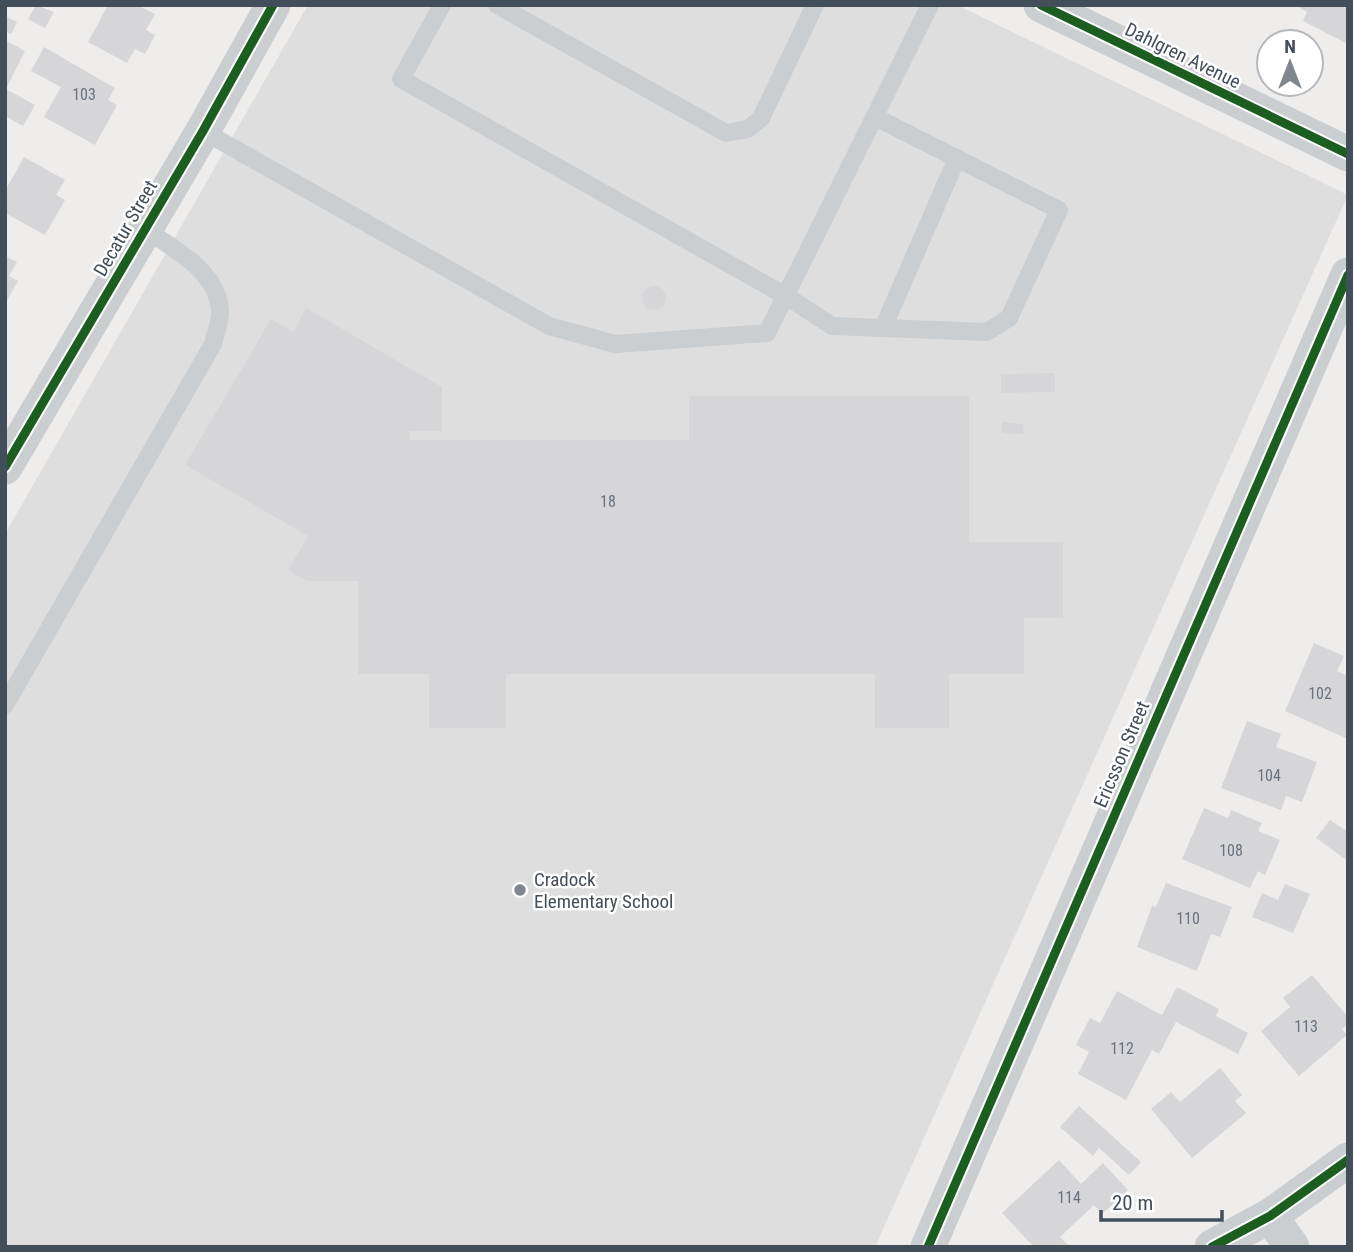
<svg xmlns="http://www.w3.org/2000/svg" width="1353" height="1252" viewBox="0 0 1353 1252" font-family="'Roboto Condensed',sans-serif">
	<style>
		.education { fill: #dfdedf }
		.building { fill: #d6d6d8 }
		.lines { fill: none; stroke-linecap: round; stroke-linejoin: round }
		.service { stroke: #caced1; stroke-width: 18 }
		.minor { stroke: #caced1; stroke-width: 35 }
		.cycleway-casing { stroke: #fff; stroke-width: 13 }
		.cycleway { stroke: #1b5e20; stroke-width: 9 }
		.poi-dot { fill: #7f868e; stroke: #fff; stroke-width: 2.5 }
		.labels { text-anchor: middle; stroke-width: 5; stroke-linejoin: round; paint-order: stroke }
		.number-label { font-size: 16px; fill: #69727c }
		.street-label { font-size: 19px; fill: #434e5b; stroke: #fff }
		.poi-label { font-size: 19px; fill: #434e5b; stroke: #fff; text-anchor: start }
	</style>
	<rect width="100%" height="100%" fill="#eeedec"/>
	<path class="education" d="M 308,5 L 957,5 L 1348,195 L 875,1247 L 5,1247 L 5,534 Z"/>
	<g class="building">
		<path d="M 36,5 L 54,12 L 45,28 L 28,19 Z"/>
		<path d="M 108,5 L 138,5 L 155,14 L 146,30 L 155,35 L 145,54 L 135,49 L 127,63 L 88,42 Z"/>
		<path d="M 1295,5 L 1348,5 L 1348,44 L 1303,21 L 1307,12 Z"/>
		<path d="M 5,16 L 17,22 L 11,34 L 5,31 Z"/>
		<path d="M 5,40 L 25,51 L 6,89 L 35,105 L 23,126 L 5,116 Z"/>
		<path d="M 44,47 L 115,88 L 108,100 L 117,105 L 95,145 L 44,117 L 61,87 L 31,71 Z"/>
		<path d="M 24,157 L 65,180 L 56,195 L 65,200 L 45,235 L 5,213 L 5,191 Z"/>
		<path d="M 5,256 L 17,262 L 9,276 L 18,281 L 5,304 Z"/>
		<circle cx="654" cy="298" r="12"/>
		<path d="M 306,308 L 442,387 L 442,431 L 410,431 L 410,440 L 689,440 L 689,396 L 969,396 L 969,542 L 1063,542 L 1063,618 L 1024,618 L 1024,674 L 949,674 L 949,728 L 875,728 L 875,674 L 506,674 L 506,728 L 429,728 L 429,674 L 358,674 L 358,581 L 307,581 L 288,570 L 308,536 L 185,465 L 271,319 L 293,332 Z"/>
		<path d="M 1055,373 L 1055,392 L 1001,393 L 1001,374 Z"/>
		<path d="M 1002,422 L 1023,424 L 1024,434 L 1002,433 Z"/>
		<path d="M 1314,643 L 1344,656 L 1337,671 L 1348,676 L 1348,739 L 1285,711 Z"/>
		<path d="M 1247,721 L 1281,734 L 1276,747 L 1317,762 L 1302,802 L 1286,796 L 1281,810 L 1221,788 Z"/>
		<path d="M 1204,808 L 1228,818 L 1231,810 L 1262,823 L 1258,831 L 1280,840 L 1265,875 L 1258,871 L 1250,888 L 1182,859 Z"/>
		<path d="M 1330,820 L 1348,832 L 1348,861 L 1316,838 Z"/>
		<path d="M 1166,883 L 1232,907 L 1220,937 L 1211,934 L 1197,971 L 1137,947 L 1152,906 L 1156,907 Z"/>
		<path d="M 1285,884 L 1310,894 L 1293,933 L 1252,917 L 1262,893 L 1278,900 Z"/>
		<path d="M 1312,975 L 1348,1017 L 1348,1024 L 1342,1029 L 1347,1035 L 1299,1076 L 1261,1031 L 1290,1007 L 1283,998 Z"/>
		<path d="M 1177,987 L 1219,1009 L 1216,1016 L 1248,1033 L 1238,1054 L 1176,1022 L 1159,1054 L 1152,1050 L 1126,1100 L 1078,1074 L 1089,1052 L 1076,1045 L 1090,1018 L 1100,1023 L 1117,991 L 1162,1015 Z"/>
		<path d="M 1220,1068 L 1242,1095 L 1235,1101 L 1246,1113 L 1192,1158 L 1151,1109 L 1171,1092 L 1180,1102 Z"/>
		<path d="M 1079,1106 L 1141,1162 L 1129,1175 L 1099,1148 L 1093,1156 L 1060,1127 Z"/>
		<path d="M 1059,1160 L 1081,1184 L 1103,1163 L 1128,1190 L 1102,1214 L 1094,1205 L 1060,1237 L 1070,1247 L 1034,1247 L 1002,1213 Z"/>
	</g>
	<g class="lines">
		<g class="service">
			<path d="M 442,5 L 401,79 L 786,296 L 832,326 L 987,332 L 1009,318 L 1059,210 L 875,117"/>
			<path d="M 497,5 L 726,133 L 748,129 L 761,118 L 815,5"/>
			<path d="M 203,131 L 549,326 L 615,344 L 767,333 L 930,5"/>
			<path d="M 883,328 L 957,158"/>
			<path d="M 5,705 L 213,344 C 215,334 221,321 220,311 C 218,271 175,250 145,229"/>
		</g>
		<g class="minor">
			<path d="M 1041,5 L 1348,154"/>
			<path d="M 5,467 L 203,131 L 273,5"/>
			<path d="M 1270,1216 L 1292,1247"/>
			<path d="M 928,1247 L 1348,275"/>
			<path d="M 1212,1247 L 1270,1216 L 1348,1160"/>
		</g>
		<g class="cycleway-casing">
			<g id="cycleway">
				<path d="M 1041,5 L 1348,154"/>
				<path d="M 5,467 L 203,131 L 273,5"/>
				<path d="M 928,1247 L 1348,275"/>
				<path d="M 1212,1247 L 1270,1216 L 1348,1160"/>
			</g>
		</g>
		<use href="#cycleway" class="cycleway"/>
	</g>
	<circle class="poi-dot" cx="520" cy="890" r="7"/>
	<g class="labels">
		<g class="number-label">
			<text x="84" y="100">103</text>
			<text x="608" y="507">18</text>
			<text x="1320" y="699">102</text>
			<text x="1269" y="781">104</text>
			<text x="1231" y="856">108</text>
			<text x="1188" y="924">110</text>
			<text x="1306" y="1032">113</text>
			<text x="1122" y="1054">112</text>
			<text x="1069" y="1203">114</text>
		</g>
		<g class="street-label">
			<text transform="translate(1183 55) rotate(26)" y="7">Dahlgren Avenue</text>
			<text transform="translate(125 228) rotate(-60)" y="7">Decatur Street</text>
			<text transform="translate(1121 754) rotate(-67)" y="7">Ericsson Street</text>
		</g>
		<g class="poi-label">
			<text x="534" y="886">Cradock<tspan x="534" dy="22">Elementary School</tspan></text>
		</g>
	</g>
	<rect width="1353" height="1252" fill="none" stroke="#434e5b" stroke-width="14"/>
	<g transform="translate(1290 63)"><circle r="33" fill="#ffffff" stroke="#b4b8bd" stroke-width="2"/>
	<path d="M0-5L12 26L0 18L-12 26Z" fill="#7f868e"/>
	<text y="-10" font-size="19" font-weight="bold" text-anchor="middle" fill="#434e5b">N</text>
	</g>
	<path d="M1101 1210v10h121v-10" fill="none" stroke="#434e5b" stroke-width="3.5"/>
	<text x="1112" y="1210" font-size="21" fill="#434e5b" stroke="#ffffff" stroke-width="5" paint-order="stroke">20 m</text>
</svg>
